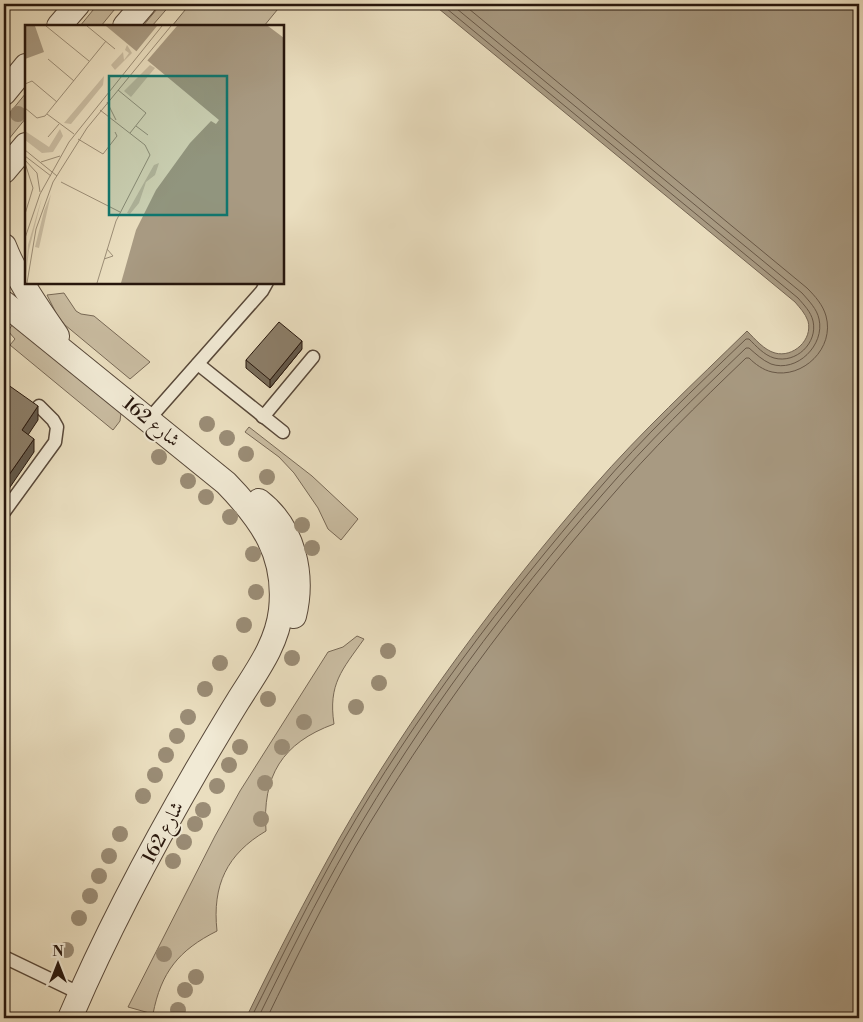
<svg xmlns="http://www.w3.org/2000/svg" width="863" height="1022" viewBox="0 0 863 1022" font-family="'Libre Bodoni',Amiri,serif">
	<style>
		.green { fill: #c9bca1; stroke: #786956 }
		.water { fill: #a89a82; stroke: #746553 }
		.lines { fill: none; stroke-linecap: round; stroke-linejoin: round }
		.shore { stroke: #685847; stroke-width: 1 }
		.service-casing { stroke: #584839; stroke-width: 15 }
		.minor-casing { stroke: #584839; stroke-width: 26 }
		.service { stroke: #f1ead5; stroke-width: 12 }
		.minor { stroke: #f1ead5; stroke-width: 24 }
		.tree { fill: #9a8c75 }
		.wall { fill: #786c5a; stroke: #27160c }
		.shaded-wall { fill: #62584a; stroke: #27160c }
		.building { fill: #8c7e69; stroke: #27160c }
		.labels { text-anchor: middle; stroke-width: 4; stroke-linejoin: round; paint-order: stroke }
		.street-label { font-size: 19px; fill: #27160c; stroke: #f1ead5 }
		.inset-road { fill: none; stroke: #9c8e77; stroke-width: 1 }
		.view { fill: #0f766e; fill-opacity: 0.15; stroke: #0f766e; stroke-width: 2.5 }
		.inset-edge { fill: none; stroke: #27160c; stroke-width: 2.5 }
	</style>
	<rect width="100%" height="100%" fill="#eadebf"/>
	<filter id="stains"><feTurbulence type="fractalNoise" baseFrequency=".004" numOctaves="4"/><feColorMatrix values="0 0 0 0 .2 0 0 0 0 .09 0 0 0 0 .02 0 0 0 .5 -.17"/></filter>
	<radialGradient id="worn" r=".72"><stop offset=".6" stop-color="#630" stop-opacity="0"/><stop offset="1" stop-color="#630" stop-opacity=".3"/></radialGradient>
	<g class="green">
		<path d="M 98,4 L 119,4 L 101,26 L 80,26 Z"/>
		<path d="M 161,4 L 171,4 L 152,26 L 143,26 Z"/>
		<path d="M 190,4 L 206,4 L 209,5 L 211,4 L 282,4 L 264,26 L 172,26 Z"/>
		<path d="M 26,93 L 26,118 L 4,145 L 4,120 Z"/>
		<path d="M 64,293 L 76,311 L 81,314 L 94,316 L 150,362 L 130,379 L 65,325 L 57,315 L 47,295 Z"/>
		<path d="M 13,324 L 121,413 L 120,421 L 113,430 L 10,345 L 15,339 L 8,331 Z"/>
		<path d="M 249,427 L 312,476 L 358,519 L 341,540 L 328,529 L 318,508 L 294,473 L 279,457 L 245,432 Z"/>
		<path d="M 357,636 L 364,639 C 342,670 328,684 334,724 C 282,743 262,776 266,831 C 227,854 212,885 217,931 C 179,950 161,972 153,1014 L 128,1007 L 215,836 L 240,791 L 328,652 L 343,647 Z"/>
	</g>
	<path class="water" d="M 433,4 L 859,4 L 859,1018 L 246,1018 C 275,958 306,898 339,839 C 411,713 499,596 593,487 C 641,432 695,382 747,331 C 755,339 764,350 775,353 C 793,358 813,340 808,321 C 805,313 800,308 795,302 Z"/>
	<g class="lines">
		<g class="shore">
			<path d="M 251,1018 C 281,958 310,899 343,841 C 415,716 503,600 597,491 C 643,437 695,388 746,339 L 749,339 C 756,346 764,355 774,358 C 796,364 818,343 813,321 C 811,312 804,305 798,298 L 441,4"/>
			<path d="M 258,1018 C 287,959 316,901 349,844 C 421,719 508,603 602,495 C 647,443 697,395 746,348 L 749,348 C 756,354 762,360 771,364 C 797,373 825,345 819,319 C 817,309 809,301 802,293 L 451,4"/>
			<path d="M 267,1018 C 295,960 324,902 356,846 C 429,723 514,608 608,500 C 651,450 698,404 746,358 L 749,358 C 755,364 763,370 772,372 C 803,379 835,348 826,316 C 823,305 815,296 807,288 L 463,4"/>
		</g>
		<g class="service-casing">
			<g id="service">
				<path d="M 198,364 L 283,432"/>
				<path d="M 263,417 L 313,357"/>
				<path d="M 149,419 L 262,291 L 267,282"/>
				<path d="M 4,512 L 55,442 L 57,427 L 53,420 L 39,406"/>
				<path d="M 4,957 L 81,994"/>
			</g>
		</g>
		<g class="minor-casing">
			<g id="minor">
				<path d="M 59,26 L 78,4"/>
				<path d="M 125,26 L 144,4"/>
				<path d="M 4,93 L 26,66"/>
				<path d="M 4,171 L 26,145"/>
				<path d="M 4,246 C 17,279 37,307 57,336"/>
				<path d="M 4,303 L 226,483 C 262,520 287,555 281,610 C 277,645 256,672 238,701 C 225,722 212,744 199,766 C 152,847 107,931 70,1018"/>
				<path d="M 259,501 C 294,528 304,575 294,616"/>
			</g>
		</g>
		<use href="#service" class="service"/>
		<use href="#minor" class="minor"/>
	</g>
	<g class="tree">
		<circle cx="18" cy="114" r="8"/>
		<circle cx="207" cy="424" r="8"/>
		<circle cx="227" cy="438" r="8"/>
		<circle cx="246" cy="454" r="8"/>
		<circle cx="159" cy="457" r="8"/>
		<circle cx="267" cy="477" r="8"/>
		<circle cx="188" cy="481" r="8"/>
		<circle cx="206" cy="497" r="8"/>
		<circle cx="230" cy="517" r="8"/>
		<circle cx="302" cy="525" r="8"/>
		<circle cx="312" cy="548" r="8"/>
		<circle cx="253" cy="554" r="8"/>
		<circle cx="256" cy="592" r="8"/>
		<circle cx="244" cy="625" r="8"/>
		<circle cx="388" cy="651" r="8"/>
		<circle cx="292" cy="658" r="8"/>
		<circle cx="220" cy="663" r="8"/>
		<circle cx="379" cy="683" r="8"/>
		<circle cx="205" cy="689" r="8"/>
		<circle cx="268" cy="699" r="8"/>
		<circle cx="356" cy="707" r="8"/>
		<circle cx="188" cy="717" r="8"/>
		<circle cx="304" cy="722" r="8"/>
		<circle cx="177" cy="736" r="8"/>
		<circle cx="240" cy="747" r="8"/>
		<circle cx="282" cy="747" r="8"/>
		<circle cx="166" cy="755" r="8"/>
		<circle cx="229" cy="765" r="8"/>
		<circle cx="155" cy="775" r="8"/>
		<circle cx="265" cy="783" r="8"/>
		<circle cx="217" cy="786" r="8"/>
		<circle cx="143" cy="796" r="8"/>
		<circle cx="203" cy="810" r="8"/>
		<circle cx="261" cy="819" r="8"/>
		<circle cx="195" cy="824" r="8"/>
		<circle cx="120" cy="834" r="8"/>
		<circle cx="184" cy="842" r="8"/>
		<circle cx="109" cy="856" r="8"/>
		<circle cx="173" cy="861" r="8"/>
		<circle cx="99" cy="876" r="8"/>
		<circle cx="90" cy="896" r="8"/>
		<circle cx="79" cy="918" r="8"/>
		<circle cx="66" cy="950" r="8"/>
		<circle cx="164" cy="954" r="8"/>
		<circle cx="196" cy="977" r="8"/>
		<circle cx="185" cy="990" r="8"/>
		<circle cx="178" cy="1010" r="8"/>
	</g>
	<path class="wall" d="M 302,349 L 270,388 L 246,368 L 246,360 Z"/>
	<g class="shaded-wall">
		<path d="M 302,341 L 302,349 L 270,388 L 270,380 Z"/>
		<path d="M 38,406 L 38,420 L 22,444 L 22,430 Z"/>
		<path d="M 34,439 L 34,452 L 4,496 L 4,482 Z"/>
	</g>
	<g class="building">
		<path d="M 279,322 L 302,341 L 270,380 L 246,360 Z"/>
		<path d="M 4,382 L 38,406 L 22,430 L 34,439 L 4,482 Z"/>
	</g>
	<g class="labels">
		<g class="street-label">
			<text transform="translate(152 421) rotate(39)" y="7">شارع 162</text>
			<text transform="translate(162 832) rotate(-62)" y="7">شارع 162</text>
		</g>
	</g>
	<g transform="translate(25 25)">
		<rect width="259" height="259" fill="#eadebf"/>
		<path d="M 102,20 L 107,28 L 90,45 L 86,40 L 98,27 L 99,35 L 104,28 L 100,25 ZM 125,40 L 130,43 L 106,72 L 99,66 ZM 79,51 L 78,60 L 46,99 L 39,98 ZM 35,104 L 38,111 L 28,127 L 17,128 L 0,115 L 0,106 L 24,122 ZM 134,138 L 130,150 L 121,157 L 114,178 L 105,189 L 102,188 L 129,140 ZM 26,169 L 14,223 L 10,222 L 19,186 ZM 17,172 L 4,225 L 0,258 L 3,220 Z" fill="#c9bca1"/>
		<path d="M 0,1 L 10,1 L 19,27 L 0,34 ZM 81,1 L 243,1 L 259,13 L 259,258 L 96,258 L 111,205 L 131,165 L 165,118 L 186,96 L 191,99 L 194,95 Z" fill="#a89a82"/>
		<path d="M 132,1 L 152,1 L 121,37 L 110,28 Z" fill="#eadebf"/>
		<path class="inset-road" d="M 21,1 L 64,36M 62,1 L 90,24M 23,34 L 49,56M 0,59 L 7,56 L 32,77M 93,65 L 121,88 L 105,108M 82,77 L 91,95M 0,83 L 12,93 L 20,91 L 81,16M 22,89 L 49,109M 111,101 L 123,110M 23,112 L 34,99M 53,114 L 78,129 L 92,111 L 90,107M 0,125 L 32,151M 0,131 L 26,151M 0,135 L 12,148 L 15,167M 16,137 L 35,131M 0,138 L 8,163 L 0,189M 36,157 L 95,187M 0,213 L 15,169 L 44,117 L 137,1M 79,234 L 88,231 L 82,224M 2,258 L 11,204 L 28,157 L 62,103 L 146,1M 72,258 L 91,196 L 125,130 L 120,120 L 75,85"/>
		<path class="view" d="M 84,51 L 202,51 L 202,190 L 84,190 Z"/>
		<rect width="259" height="259" class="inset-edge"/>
	</g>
	<rect width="863" height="1022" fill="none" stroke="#eadebf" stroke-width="20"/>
	<rect x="5" y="5" width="853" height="1012" fill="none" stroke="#27160c" stroke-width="2.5"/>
	<rect x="10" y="10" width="843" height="1002" fill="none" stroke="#27160c"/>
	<g transform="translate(58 964)" stroke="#f1ead5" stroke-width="4" paint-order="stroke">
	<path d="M0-4L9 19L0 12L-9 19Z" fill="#27160c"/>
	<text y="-8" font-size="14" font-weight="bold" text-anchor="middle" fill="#27160c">N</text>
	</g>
	<rect width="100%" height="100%" filter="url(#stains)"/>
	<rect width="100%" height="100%" fill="url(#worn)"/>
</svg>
